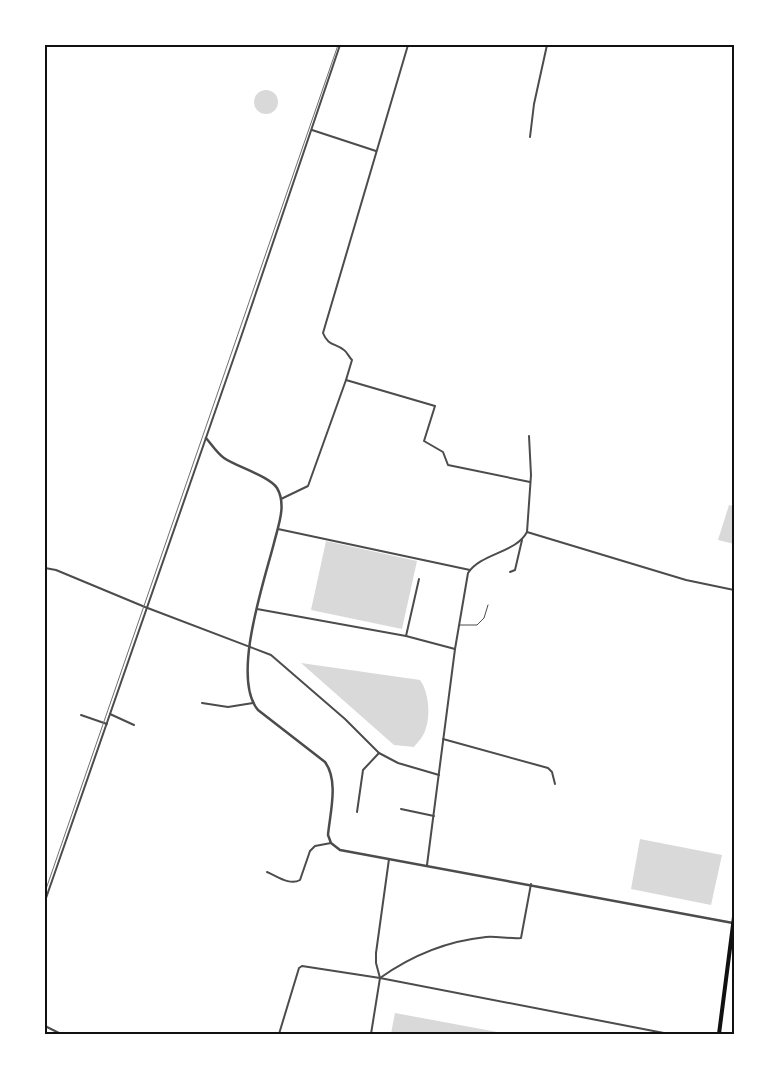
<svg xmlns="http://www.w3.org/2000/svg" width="779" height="1079" viewBox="0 0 779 1079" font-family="'Asap Condensed',sans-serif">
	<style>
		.water { fill: #d9d9d9 }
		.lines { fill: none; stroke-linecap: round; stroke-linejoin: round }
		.service { stroke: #4c4c4c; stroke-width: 1 }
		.minor { stroke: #4c4c4c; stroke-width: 2 }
		.tertiary { stroke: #4c4c4c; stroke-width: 2.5 }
		.trunk { stroke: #111; stroke-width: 4 }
		.rail { stroke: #707070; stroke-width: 1 }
		.neatline { fill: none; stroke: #111; stroke-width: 2 }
	</style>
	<rect width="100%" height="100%" fill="#fff"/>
	<g class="water">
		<circle cx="266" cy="102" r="12"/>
		<path d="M 729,505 L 734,506 L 734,544 L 718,540 Z"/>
		<path d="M 326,541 L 417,561 L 402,629 L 311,610 Z"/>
		<path d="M 301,663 L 420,680 C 429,692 431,717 425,731 C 423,737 418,742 414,747 L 394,745 Z"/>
		<path d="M 640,839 L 722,855 L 711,905 L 631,889 Z"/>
		<path d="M 395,1013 L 508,1034 L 391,1034 Z"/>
	</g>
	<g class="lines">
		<path class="service" d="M 460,625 L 477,625 L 484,618 L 488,605"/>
		<g class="minor">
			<path d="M 312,130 L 376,151"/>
			<path d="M 530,137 L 534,104 L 547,45"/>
			<path d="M 346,380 L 352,360 C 349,357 347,352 344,350 C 335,343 328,346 323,333 L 408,45"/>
			<path d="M 281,499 L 308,486 L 346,380 L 435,406 L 424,441 L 443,452 L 448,465 L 530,482"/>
			<path d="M 278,529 L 470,570"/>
			<path d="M 527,532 L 686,580 L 734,590"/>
			<path d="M 45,568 L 56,570 L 145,607 L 271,655 L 345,719 L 379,753 L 398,763 L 439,775"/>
			<path d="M 510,572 L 515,570 L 522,540"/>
			<path d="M 257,609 L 406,636 L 455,649"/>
			<path d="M 406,636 L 419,579"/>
			<path d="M 202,703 L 228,707 L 253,703"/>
			<path d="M 110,714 L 134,725"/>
			<path d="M 81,715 L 107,724"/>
			<path d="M 443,739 L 548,768 L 552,772 L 555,784"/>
			<path d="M 401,809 L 434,816"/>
			<path d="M 357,812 L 363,770 L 379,753"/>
			<path d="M 427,865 L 455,649 L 468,573 C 481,553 516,553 527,532 L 531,475 L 529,436"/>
			<path d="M 267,872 C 277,876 290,886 300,880 L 310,851 L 315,846 L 331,843"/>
			<path d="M 45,901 L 240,340 L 340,45"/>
			<path d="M 380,978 C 411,956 447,941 486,937 C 497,936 509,939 521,938 L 531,884"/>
			<path d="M 45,1026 L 61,1034"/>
			<path d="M 279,1034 L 299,968 L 302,966 L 380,978 L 669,1034"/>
			<path d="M 371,1034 L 380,978 L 376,963 L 376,953 L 389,859"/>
		</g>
		<path class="tertiary" d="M 206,438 C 212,445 217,453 224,458 C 237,467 269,476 277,488 C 287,505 278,526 274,543 C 264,582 231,678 258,710 L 325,762 C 339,781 330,813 328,835 L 331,843 L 340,850 L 733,923"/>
		<path class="trunk" d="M 719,1034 L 734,917"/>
		<path class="rail" d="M 45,892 L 338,45"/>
	</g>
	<rect width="779" height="1079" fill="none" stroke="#ffffff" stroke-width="92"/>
	<rect x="46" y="46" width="687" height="987" class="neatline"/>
</svg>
